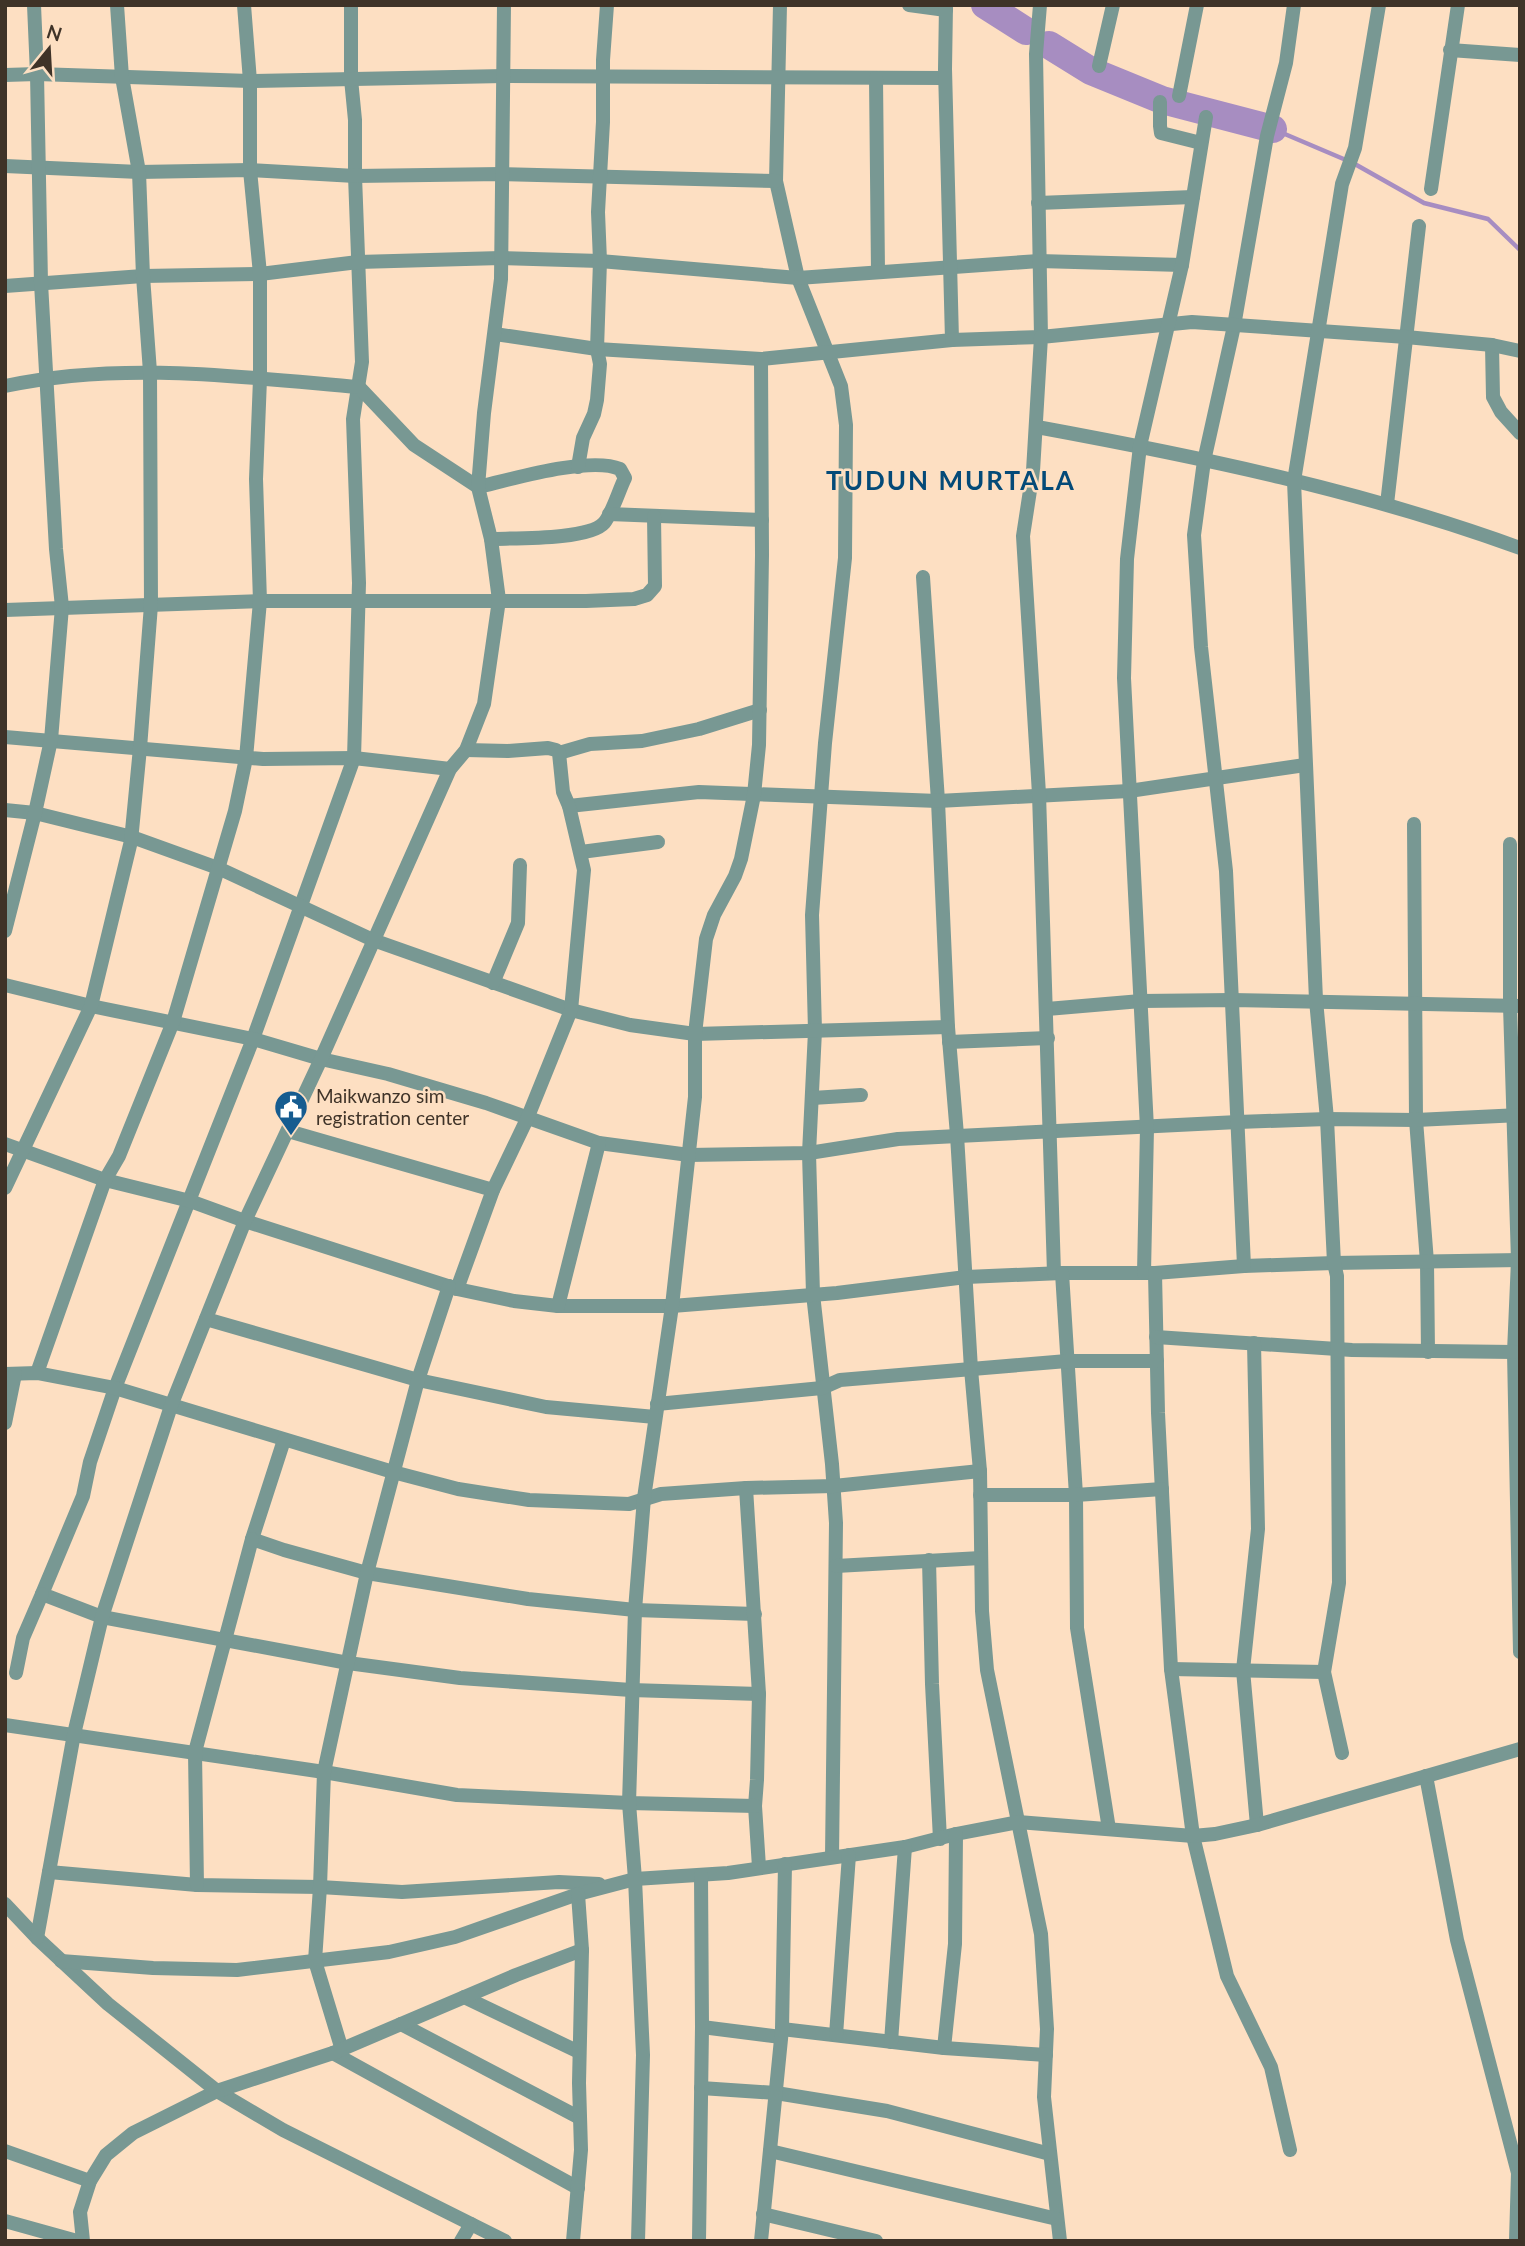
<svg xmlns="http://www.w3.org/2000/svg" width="1525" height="2246" viewBox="0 0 1525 2246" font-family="Lato,sans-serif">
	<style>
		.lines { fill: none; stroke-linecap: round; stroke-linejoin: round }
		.stream { stroke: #a78dc1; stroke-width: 4.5 }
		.river { stroke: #a78dc1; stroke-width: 28 }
		.minor { stroke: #789893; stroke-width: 14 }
		.labels { text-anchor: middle; stroke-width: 5; stroke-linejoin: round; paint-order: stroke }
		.poi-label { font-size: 19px; fill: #3f3328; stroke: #fddfc2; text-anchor: start }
		.district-label { font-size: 26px; font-weight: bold; letter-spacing: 2px; fill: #044a78; stroke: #fddfc2 }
	</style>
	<rect width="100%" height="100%" fill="#fddfc2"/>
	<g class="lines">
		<path class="stream" d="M 1273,129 L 1353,163 L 1424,203 L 1488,219 L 1520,250"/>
		<g class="river">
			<path d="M 985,5 L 1026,31"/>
			<path d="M 1049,45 L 1091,71 L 1162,100 L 1273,129"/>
		</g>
		<g class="minor">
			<path d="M 351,5 L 351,79 L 355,120 L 355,176 L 362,362 L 353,419 L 359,583 L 354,758 L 253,1039 L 115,1388 L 90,1462 L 83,1496 L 42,1594 L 102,1617 L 348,1663 L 460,1678 L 631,1690 L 759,1694"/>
			<path d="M 780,5 L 776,181 L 798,278 L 841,386 L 846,425 L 845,558 L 825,743 L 812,915 L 815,1031 L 809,1153 L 813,1294 L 832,1464 L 836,1523 L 832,1857"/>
			<path d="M 909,5 L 946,10"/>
			<path d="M 1450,50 L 1520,55"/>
			<path d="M 1099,66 L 1113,5"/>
			<path d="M 5,75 L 37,74 L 250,81 L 504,76 L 945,78"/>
			<path d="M 876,78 L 878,272"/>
			<path d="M 1179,96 L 1197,5"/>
			<path d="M 1160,102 L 1160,126 L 1161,133 L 1201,143"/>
			<path d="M 5,166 L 139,172 L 250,170 L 355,176 L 502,174 L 776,181"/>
			<path d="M 1431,189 L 1458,5"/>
			<path d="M 1038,203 L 1193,197"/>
			<path d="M 5,286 L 143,276 L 260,274 L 358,262 L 501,258 L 600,261 L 798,278 L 1039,261 L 1182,265"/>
			<path d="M 495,334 L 597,349 L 761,359 L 952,340 L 945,69 L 946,5"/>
			<path d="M 952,340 L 1041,337 L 1036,54 L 1040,5"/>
			<path d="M 1492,345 L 1493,397 L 1501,412 L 1520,433"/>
			<path d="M 5,386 C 121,361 242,377 359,387 L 414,445 L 478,487 C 512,479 590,456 620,469 L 625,478 C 619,490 612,514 604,523 C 589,540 514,538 491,539"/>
			<path d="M 1037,427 C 1200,457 1364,491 1520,548"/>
			<path d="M 578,467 L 583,438 L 594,414 L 597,400 L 600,364 L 597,349 L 600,261 L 598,212 L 603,122 L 603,60 L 607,5"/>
			<path d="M 1387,504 L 1419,226"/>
			<path d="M 609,514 L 762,520"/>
			<path d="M 923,577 L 938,801 L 948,1027 L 957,1135 L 971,1369 L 980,1471 L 982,1611 L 987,1670 L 1041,1934 L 1047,2029 L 1044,2097 L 1060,2241"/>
			<path d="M 5,610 L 260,601 L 586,601 L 634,599 L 647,595 L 655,586 L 654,516"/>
			<path d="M 5,737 L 263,759 L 354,758 L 450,769"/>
			<path d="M 559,753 L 590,744 L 642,741 L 699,729 L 760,710"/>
			<path d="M 569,806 L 699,792 L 938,801 L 1129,791 L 1305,765"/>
			<path d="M 5,810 L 35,813 L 132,837 L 218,868 L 373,940 L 571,1010 L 630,1025 L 695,1034 L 948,1027"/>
			<path d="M 1414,824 L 1416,1120 L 1427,1262 L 1428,1352"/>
			<path d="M 1510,844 L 1510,1006 L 1518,1260 L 1514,1352 L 1520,1652"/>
			<path d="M 581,852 L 658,842"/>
			<path d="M 5,931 L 35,813 L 51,740 L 62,607 L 56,549 L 41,283 L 37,74 L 34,5"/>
			<path d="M 493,983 L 518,923 L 520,865"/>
			<path d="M 5,985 L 91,1006 L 253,1039 L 321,1059 L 388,1074 L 486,1103 L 599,1143 L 689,1155 L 809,1153 L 898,1139 L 1238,1122 L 1327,1119 L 1416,1120 L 1520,1115"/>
			<path d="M 1047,1009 L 1141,1001 L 1232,1000 L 1520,1006"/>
			<path d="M 949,1042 L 1048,1038"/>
			<path d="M 812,1098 L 861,1095"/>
			<path d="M 288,1131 L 493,1190"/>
			<path d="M 5,1144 L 105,1180 L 190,1201 L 245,1221 L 457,1289 L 514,1301 L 558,1306 L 672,1306 L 837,1293 L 966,1277 L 1062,1273 L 1155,1273 L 1244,1266 L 1334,1263 L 1520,1260"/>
			<path d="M 5,1188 L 91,1006 L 131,841 L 140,748 L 151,605 L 150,372 L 143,276 L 139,172 L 122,77 L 117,5"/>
			<path d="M 1244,1266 L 1226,871 L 1201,647 L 1194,535 L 1204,461 L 1234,326 L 1267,136 L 1286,63 L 1294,5"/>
			<path d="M 1054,1273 L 1039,794 L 1023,536 L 1033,471 L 1041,337 L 1192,322 L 1406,337 L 1492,345 L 1520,351"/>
			<path d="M 1062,1273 L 1076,1495 L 1077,1628 L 1109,1829"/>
			<path d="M 1144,1273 L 1147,1128 L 1124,678 L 1127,559 L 1140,446 L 1182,265 L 1206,117"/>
			<path d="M 1155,1273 L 1158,1413 L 1171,1669 L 1193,1836 L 1227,1976 L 1271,2067 L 1290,2150"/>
			<path d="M 457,1289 L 493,1190 L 527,1119 L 571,1010 L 584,870 L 569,806 L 563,792 L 559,753 L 556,750 L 548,748 L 508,751 L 466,750"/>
			<path d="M 558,1306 L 599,1143"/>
			<path d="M 206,1319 L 418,1380 L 546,1407 L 655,1417"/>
			<path d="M 1156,1337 L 1352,1350 L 1514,1352"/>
			<path d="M 1254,1343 L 1258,1529 L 1243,1670 L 1257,1825"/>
			<path d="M 37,1373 L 105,1180 L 119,1156 L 173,1022 L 235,811 L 246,758 L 260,601 L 256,479 L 260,379 L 260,274 L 250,170 L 250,81 L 244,5"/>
			<path d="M 5,1374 L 37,1373 L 115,1388 L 393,1472 L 458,1489 L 529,1500 L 629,1504 L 661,1494 L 746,1488 L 834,1486 L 980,1471"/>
			<path d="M 657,1404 L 822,1388 L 840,1380 L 1067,1361 L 1157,1361"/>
			<path d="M 5,1423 L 15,1374"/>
			<path d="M 284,1440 L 252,1539 L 284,1550 L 367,1573 L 528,1599 L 635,1610 L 755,1614"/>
			<path d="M 746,1488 L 759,1694 L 757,1780 L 755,1806 L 759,1867"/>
			<path d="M 980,1495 L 1076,1495 L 1162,1489"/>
			<path d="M 929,1560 L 932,1684 L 940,1839"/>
			<path d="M 836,1566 L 981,1558"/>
			<path d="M 1171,1669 L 1324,1672"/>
			<path d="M 16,1673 L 23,1638 L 42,1594"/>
			<path d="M 5,1725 L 324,1772 L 457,1795 L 629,1803 L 755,1806"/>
			<path d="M 1342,1753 L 1324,1672 L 1339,1583 L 1337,1276 L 1334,1263 L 1327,1119 L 1316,1000 L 1294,481 L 1342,184 L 1355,148 L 1379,5"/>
			<path d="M 1426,1776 L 1457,1940 L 1518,2173 L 1516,2241"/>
			<path d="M 49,1872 L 197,1885 L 320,1887 L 402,1892 L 559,1882 L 599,1884"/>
			<path d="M 197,1885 L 195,1752 L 252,1539"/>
			<path d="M 5,1904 L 37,1938 L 108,2004 L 217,2091 L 283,2130 L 505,2241"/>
			<path d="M 37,1938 L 74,1734 L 102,1617 L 171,1406 L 245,1221 L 321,1059 L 450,769 L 466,750 L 484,704 L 499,600 L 491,539 L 478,487 L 484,413 L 501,279 L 504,5"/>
			<path d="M 61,1961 L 153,1968 L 237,1970 L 389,1952 L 455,1937 L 578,1894 L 635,1879 L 728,1873 L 905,1847 L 956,1834 L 1018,1822 L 1193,1836 L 1215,1834 L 1257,1825 L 1520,1749"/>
			<path d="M 464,1997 L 579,2052"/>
			<path d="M 401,2024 L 580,2118"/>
			<path d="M 702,2027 L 781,2037"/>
			<path d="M 782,2029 L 944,2048 L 1046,2055"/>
			<path d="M 836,2035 L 849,1855"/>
			<path d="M 891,2042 L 905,1847"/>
			<path d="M 944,2048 L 955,1944 L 956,1834"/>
			<path d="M 342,2050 L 315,1961 L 320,1887 L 324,1772 L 367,1573 L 418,1380 L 449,1286"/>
			<path d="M 333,2053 L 578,2188"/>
			<path d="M 701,2088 L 776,2093 L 887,2111 L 1050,2154"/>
			<path d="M 5,2151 L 90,2181"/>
			<path d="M 770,2151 L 1057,2219"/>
			<path d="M 763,2214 L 876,2241"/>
			<path d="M 5,2221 L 77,2241"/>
			<path d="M 83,2241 L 80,2212 L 90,2181 L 106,2155 L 133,2133 L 217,2091 L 333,2053 L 516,1975 L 582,1950"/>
			<path d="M 461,2241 L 471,2224"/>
			<path d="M 573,2241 L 581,2150 L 579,2083 L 582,1950 L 578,1894"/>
			<path d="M 638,2241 L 643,2055 L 635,1879 L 629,1803 L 635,1610 L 644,1498 L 672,1306 L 695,1097 L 695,1034 L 706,939 L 714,915 L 735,876 L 741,859 L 754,795 L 759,745 L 762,555 L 761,359"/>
			<path d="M 699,2241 L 702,2027 L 701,1875"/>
			<path d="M 761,2241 L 782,2029 L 785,1864"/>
		</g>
	</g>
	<defs>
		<g id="civic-pin" transform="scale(1.75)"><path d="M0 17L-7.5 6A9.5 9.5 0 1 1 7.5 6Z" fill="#165c90" stroke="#fddfc2"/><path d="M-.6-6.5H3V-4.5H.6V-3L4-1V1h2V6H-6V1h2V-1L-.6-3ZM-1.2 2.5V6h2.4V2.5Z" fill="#fff"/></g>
	</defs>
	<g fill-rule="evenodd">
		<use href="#civic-pin" x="291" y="1107"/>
	</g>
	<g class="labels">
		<g class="poi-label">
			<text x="316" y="1103">Maikwanzo sim<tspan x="316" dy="22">registration center</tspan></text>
		</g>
		<g class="district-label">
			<text x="951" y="490">TUDUN MURTALA</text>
		</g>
	</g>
	<rect width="1525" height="2246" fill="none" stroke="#3f3328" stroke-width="14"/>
	<g transform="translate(49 49) rotate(18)" stroke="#fddfc2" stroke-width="5" paint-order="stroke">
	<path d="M0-5L12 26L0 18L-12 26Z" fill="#3f3328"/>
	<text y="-10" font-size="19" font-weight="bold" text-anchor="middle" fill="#3f3328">N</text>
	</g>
</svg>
